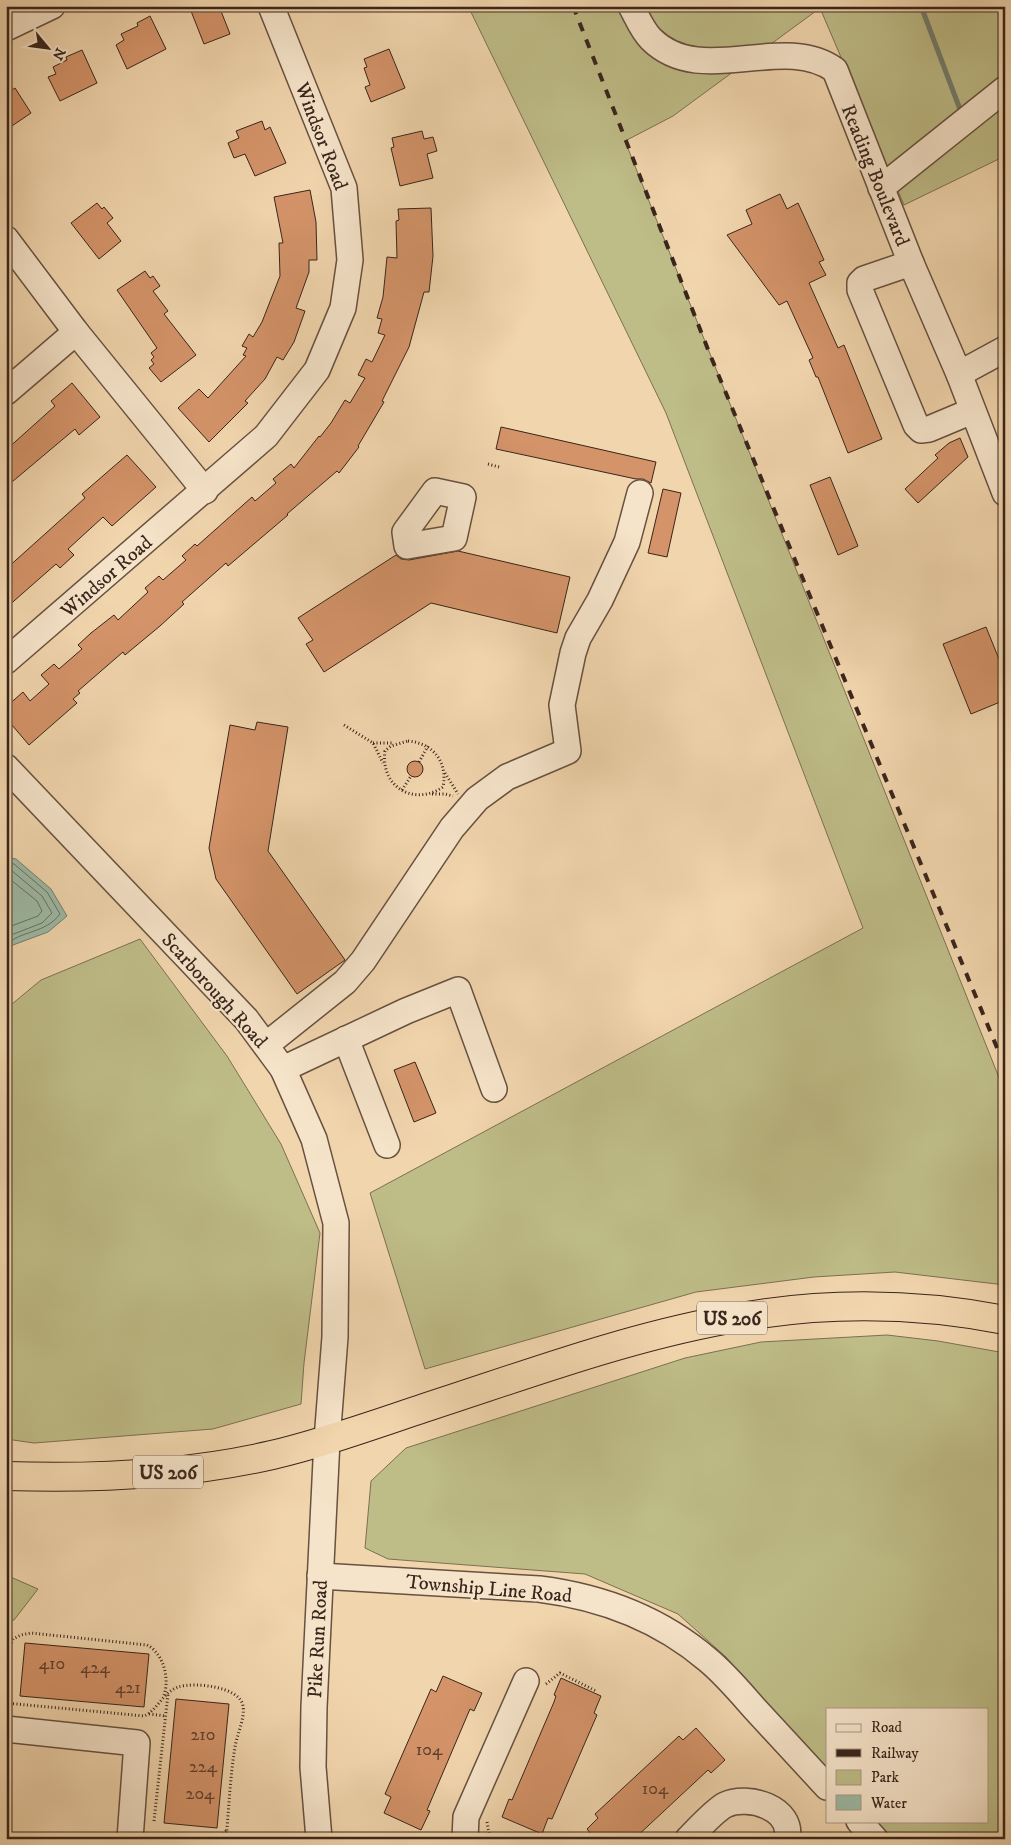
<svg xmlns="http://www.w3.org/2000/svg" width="1011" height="1845" viewBox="0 0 1011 1845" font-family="'IM FELL DW Pica',serif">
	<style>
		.green { fill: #bebc87; stroke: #7c7052 }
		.water { fill: #9cb9a5; stroke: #747e6e }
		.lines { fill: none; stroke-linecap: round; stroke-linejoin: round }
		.shore { stroke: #6a6f60; stroke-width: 1 }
		.stream { stroke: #747e6e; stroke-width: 5 }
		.building { fill: #d49369; stroke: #39251c }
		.minor-casing { stroke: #675140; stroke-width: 28 }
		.highway-casing { stroke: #39251c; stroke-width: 30 }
		.path { stroke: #39251c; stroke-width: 3; stroke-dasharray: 1 2.5; stroke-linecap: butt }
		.minor { stroke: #f6e4ca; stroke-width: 25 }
		.highway { stroke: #f1d5ad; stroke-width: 28 }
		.rail { stroke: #39251c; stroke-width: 4; stroke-dasharray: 9 9; stroke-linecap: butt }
		.labels { text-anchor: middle; stroke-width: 4.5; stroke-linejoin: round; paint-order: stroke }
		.number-label { font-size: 18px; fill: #60402f }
		.shield { fill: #f6e4ca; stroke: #725e50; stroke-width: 1 }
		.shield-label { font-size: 19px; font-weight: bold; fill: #39251c }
		.street-label { font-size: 20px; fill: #39251c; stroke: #f6e4ca }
	</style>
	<rect width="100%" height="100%" fill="#f1d5ad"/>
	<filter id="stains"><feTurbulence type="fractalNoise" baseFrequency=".004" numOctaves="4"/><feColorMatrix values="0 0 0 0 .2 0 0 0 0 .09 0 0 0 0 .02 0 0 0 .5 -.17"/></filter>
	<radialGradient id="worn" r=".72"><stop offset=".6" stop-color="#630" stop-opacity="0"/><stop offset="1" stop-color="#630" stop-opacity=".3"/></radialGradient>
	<g class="green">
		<path d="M 468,6 L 1005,6 L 1005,156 L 904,205 L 820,8 L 673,116 L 625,141 L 1000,1080 L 1005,1078 L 1005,1285 L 895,1272 L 814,1277 L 696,1292 L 425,1369 L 370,1193 L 863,928 L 666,413 Z"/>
		<path d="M 140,939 L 227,1056 L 281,1144 L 320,1233 L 304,1363 L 301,1404 L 213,1429 L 34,1443 L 6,1439 L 6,1009 L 41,980 Z"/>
		<path d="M 887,1335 L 938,1341 L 1005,1353 L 1005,1839 L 889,1839 L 873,1821 L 987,1821 L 987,1709 L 827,1709 L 827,1771 L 769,1707 L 726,1657 L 678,1614 L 585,1574 L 388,1559 L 365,1548 L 371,1481 L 406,1448 L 685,1358 L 761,1342 Z"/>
		<path d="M 6,1575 L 38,1589 L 14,1620 L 6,1621 Z"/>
	</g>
	<path class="water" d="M 6,857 L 16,859 L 51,889 L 67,916 L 48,932 L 13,945 L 6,953 Z"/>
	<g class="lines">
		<g class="shore">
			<path d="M 6,862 L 14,864 L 47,892 L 60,914 C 45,934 21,930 6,945"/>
			<path d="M 6,869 L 11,870 L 42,896 L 52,913 L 42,923 L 6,937"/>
			<path d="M 6,876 L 37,901 L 42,911 L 38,916 L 6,928"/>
		</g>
		<path class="stream" d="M 921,6 L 961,112"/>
	</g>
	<g class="building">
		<path d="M 189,6 L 219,6 L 230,34 L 204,44 Z"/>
		<path d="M 150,16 L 166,49 L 127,69 L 116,45 L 124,40 L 121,34 L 138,26 L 137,23 Z"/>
		<path d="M 389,49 L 405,88 L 371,102 L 365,87 L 370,85 L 364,68 L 367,67 L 364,59 Z"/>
		<path d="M 82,50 L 97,83 L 60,101 L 48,77 L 56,74 L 53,67 L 67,60 L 66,57 Z"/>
		<path d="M 15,88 L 31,113 L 6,130 L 6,94 Z"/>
		<path d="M 262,121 L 265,130 L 270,127 L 286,163 L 255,176 L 245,154 L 234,158 L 228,143 L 239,138 L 236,131 Z"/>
		<path d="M 422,131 L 424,139 L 433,137 L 437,151 L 427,154 L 433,178 L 400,186 L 391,148 L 394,147 L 392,138 Z"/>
		<path d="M 310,190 L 316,222 L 317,260 L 309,260 L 309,272 L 296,308 L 305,311 L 294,342 L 283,360 L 277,357 L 265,379 L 245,401 L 248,403 L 209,442 L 178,408 L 199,389 L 208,398 L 246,356 L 243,355 L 247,348 L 242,346 L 249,334 L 253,337 L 262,322 L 280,276 L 279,243 L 283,243 L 274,197 Z"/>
		<path d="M 780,194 L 787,209 L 798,203 L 824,260 L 819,262 L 826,275 L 809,283 L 838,348 L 844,345 L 882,439 L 848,453 L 818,377 L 816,377 L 809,360 L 813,358 L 787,301 L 779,305 L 727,235 L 752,224 L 746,210 Z"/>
		<path d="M 97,203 L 102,209 L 104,207 L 113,218 L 107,223 L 121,241 L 99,259 L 71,223 Z"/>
		<path d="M 431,208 L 433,256 L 429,292 L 424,292 L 409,347 L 382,401 L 384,402 L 358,446 L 359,447 L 339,473 L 337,471 L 287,514 L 288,515 L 228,566 L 226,563 L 182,602 L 184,604 L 160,626 L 125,655 L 123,652 L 78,691 L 80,693 L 73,699 L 77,703 L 29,745 L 6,718 L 6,707 L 23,692 L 30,701 L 49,684 L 41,675 L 54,664 L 59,669 L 82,649 L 78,645 L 91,633 L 114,615 L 118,620 L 148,592 L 145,588 L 159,576 L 163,580 L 186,560 L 182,556 L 195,544 L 197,546 L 252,497 L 255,501 L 276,483 L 273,479 L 291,464 L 294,468 L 319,436 L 320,437 L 331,423 L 345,400 L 350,403 L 365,378 L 358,375 L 366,359 L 372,362 L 385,335 L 378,333 L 382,319 L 377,318 L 383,297 L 387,257 L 397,258 L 396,221 L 399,220 L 398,209 Z"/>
		<path d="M 145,271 L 150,278 L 153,276 L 160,286 L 153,291 L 168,311 L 164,314 L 196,355 L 161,382 L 149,368 L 154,364 L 151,360 L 154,357 L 151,353 L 157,348 L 117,290 Z"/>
		<path d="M 72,383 L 100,417 L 79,435 L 75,429 L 6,487 L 6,450 L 55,406 L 51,401 Z"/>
		<path d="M 501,427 L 656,462 L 651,483 L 643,479 L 636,479 L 496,449 Z"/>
		<path d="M 960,438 L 968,457 L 918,503 L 905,489 L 938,458 L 935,455 L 949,443 Z"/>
		<path d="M 127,455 L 156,487 L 112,526 L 103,517 L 68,549 L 74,555 L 60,568 L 56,564 L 6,608 L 6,569 L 85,498 L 82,494 Z"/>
		<path d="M 830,477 L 858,546 L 838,555 L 810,485 Z"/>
		<path d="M 663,489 L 681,493 L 667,557 L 648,553 Z"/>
		<path d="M 458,551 L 570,577 L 557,633 L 431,603 L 324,672 L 306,644 L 313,640 L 298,618 L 396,555 L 401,559 L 409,560 Z"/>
		<path d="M 986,627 L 1005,674 L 1005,700 L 971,714 L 943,644 Z"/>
		<path d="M 257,722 L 288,727 L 268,851 L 345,960 L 297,994 L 216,879 L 209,848 L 230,725 L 255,730 Z"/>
		<circle cx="415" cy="769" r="8"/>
		<path d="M 415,1062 L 436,1113 L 414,1122 L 394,1070 Z"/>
		<path d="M 25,1643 L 149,1654 L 144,1707 L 20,1696 Z"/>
		<path d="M 443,1676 L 482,1693 L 474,1711 L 470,1709 L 427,1810 L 430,1811 L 421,1830 L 384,1813 L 391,1797 L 385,1794 L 431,1689 L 436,1692 Z"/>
		<path d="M 561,1678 L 601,1696 L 594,1713 L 597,1715 L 552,1819 L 548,1818 L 542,1834 L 502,1817 L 509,1799 L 512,1800 L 554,1702 L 556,1696 L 554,1695 Z"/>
		<path d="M 176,1699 L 229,1704 L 217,1828 L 164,1823 Z"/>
		<path d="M 696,1728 L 725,1760 L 711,1773 L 708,1770 L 634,1839 L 595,1839 L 587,1829 L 598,1818 L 595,1814 L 679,1736 L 683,1740 Z"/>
	</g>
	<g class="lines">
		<g class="minor-casing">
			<g id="minor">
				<path d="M 631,6 C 637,17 642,30 651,39 C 701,89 782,32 835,70 L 911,263 L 959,374 L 1005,493"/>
				<path d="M 6,28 L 52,6"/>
				<path d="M 881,188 L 1005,89"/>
				<path d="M 6,239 L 76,332 L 205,491"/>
				<path d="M 911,263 L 864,279 L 860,283 L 860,290 L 916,425 L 921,430 L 929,429 L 972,411"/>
				<path d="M 959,374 L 1005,349"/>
				<path d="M 6,392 L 76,332"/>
				<path d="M 435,491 L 463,497 L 454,538 L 407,546 L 405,532 Z"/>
				<path d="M 6,661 L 266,436 L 317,370 L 343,308 L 350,260 L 344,188 L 271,6"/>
				<path d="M 6,767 L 246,1019 L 283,1069 L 314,1139 L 336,1223 L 335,1337 L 327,1440 L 314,1707 L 313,1767 L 319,1839"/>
				<path d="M 346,1039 L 387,1145"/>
				<path d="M 266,1045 L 345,982 L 363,961 L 452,828 L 477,799 L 507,777 L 568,751 L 562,705 L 573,653 L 578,638 L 600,600 L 627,542 L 640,493"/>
				<path d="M 283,1069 L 406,1011 L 458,990 L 494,1089"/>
				<path d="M 320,1576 L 539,1589 C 602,1597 659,1618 708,1660 C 725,1674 740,1692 755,1709 C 779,1735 803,1761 827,1787"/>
				<path d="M 6,1729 L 137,1743 L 130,1839"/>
				<path d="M 859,1821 L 875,1839"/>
				<path d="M 465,1839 L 466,1817 L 526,1681"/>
				<path d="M 688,1839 C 697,1830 715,1810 725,1805 C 748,1794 794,1808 787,1839"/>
			</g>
		</g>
		<g class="highway-casing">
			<path id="highway" d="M 6,1476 C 96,1479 184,1475 272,1455 C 323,1443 373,1425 424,1408 C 523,1376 622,1339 724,1320 C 816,1302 913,1302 1005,1320"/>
		</g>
		<g class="path">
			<path d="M 488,464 L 499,467"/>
			<path d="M 344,725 L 373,743 L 383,763"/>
			<path d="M 408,741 C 433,743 448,762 443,787 C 413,807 380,786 385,751 L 391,746 Z"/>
			<path d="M 373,743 L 394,743"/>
			<path d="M 419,762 L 428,746"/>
			<path d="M 445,773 L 458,794"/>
			<path d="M 402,790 L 411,776"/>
			<path d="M 432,794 L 445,794 L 453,796"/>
			<path d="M 546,1684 L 560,1673 L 596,1691"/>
			<path d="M 6,1702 L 10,1647 L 13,1639 L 21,1635 L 31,1633 L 147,1645 C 163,1653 170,1678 164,1695"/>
			<path d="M 6,1703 L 144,1716 C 157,1711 162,1693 178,1687 C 193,1682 240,1686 243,1706 C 245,1719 237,1734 235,1747 C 230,1777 229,1808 226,1839"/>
			<path d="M 149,1714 L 166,1716"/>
			<path d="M 154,1821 L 168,1694"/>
			<path d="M 487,1822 L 490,1839"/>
			<path d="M 150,1836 L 178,1839"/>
			<path d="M 54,1839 C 72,1833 93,1836 111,1837"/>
			<path d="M 218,1839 L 227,1830"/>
			<path d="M 757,1839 L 763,1839"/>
			<path d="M 815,1839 L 833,1835 L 836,1839"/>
		</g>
		<use href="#minor" class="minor"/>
		<use href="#highway" class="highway"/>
		<path class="rail" d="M 573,6 L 711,357 L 1005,1067"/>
	</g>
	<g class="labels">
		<g class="number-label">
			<text x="52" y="1669">410</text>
			<text x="95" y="1673">424</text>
			<text x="128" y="1693">421</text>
			<text x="203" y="1740">210</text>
			<text x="429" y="1755">104</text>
			<text x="203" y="1772">224</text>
			<text x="655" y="1794">104</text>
			<text x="200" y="1799">204</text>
		</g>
		<g class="shield">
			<rect x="697" y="1301.5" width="70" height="33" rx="4"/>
			<rect x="133" y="1455.5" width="70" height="33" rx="4"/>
		</g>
		<g class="shield-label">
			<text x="732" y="1325">US 206</text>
			<text x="168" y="1479">US 206</text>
		</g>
		<g class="street-label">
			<text transform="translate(322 136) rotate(69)" y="7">Windsor Road</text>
			<text transform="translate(876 175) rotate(68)" y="7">Reading Boulevard</text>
			<text transform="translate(106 576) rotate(-41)" y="7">Windsor Road</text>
			<text transform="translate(215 990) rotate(48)" y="7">Scarborough Road</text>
			<text transform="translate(489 1588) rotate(5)" y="7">Township Line Road</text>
			<text transform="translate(317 1639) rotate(-87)" y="7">Pike Run Road</text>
		</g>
	</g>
	<rect width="1011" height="1845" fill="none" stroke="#f1d5ad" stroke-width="25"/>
	<rect x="8" y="8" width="996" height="1830" fill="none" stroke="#39251c" stroke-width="2.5"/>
	<rect x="12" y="12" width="986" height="1820" fill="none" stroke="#39251c"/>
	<rect x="826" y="1708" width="162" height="115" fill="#f6e4ca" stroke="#aa9884"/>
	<rect x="836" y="1724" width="25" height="8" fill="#f6e4ca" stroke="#aa9884"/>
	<text x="871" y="1732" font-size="15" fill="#39251c">Road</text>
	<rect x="836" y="1749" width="25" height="8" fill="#39251c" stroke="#aa9884"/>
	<text x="871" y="1758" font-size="15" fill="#39251c">Railway</text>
	<rect x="836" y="1770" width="25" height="15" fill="#bebc87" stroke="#aa9884"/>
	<text x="871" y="1782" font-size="15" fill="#39251c">Park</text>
	<rect x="836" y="1795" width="25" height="15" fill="#9cb9a5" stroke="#aa9884"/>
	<text x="871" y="1808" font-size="15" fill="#39251c">Water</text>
	<g transform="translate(48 48) rotate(119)" stroke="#f6e4ca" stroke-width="4" paint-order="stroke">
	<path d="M0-4L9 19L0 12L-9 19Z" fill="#39251c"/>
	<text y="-8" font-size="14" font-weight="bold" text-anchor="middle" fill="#39251c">N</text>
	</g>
	<rect width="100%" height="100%" filter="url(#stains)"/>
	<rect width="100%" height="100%" fill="url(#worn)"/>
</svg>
